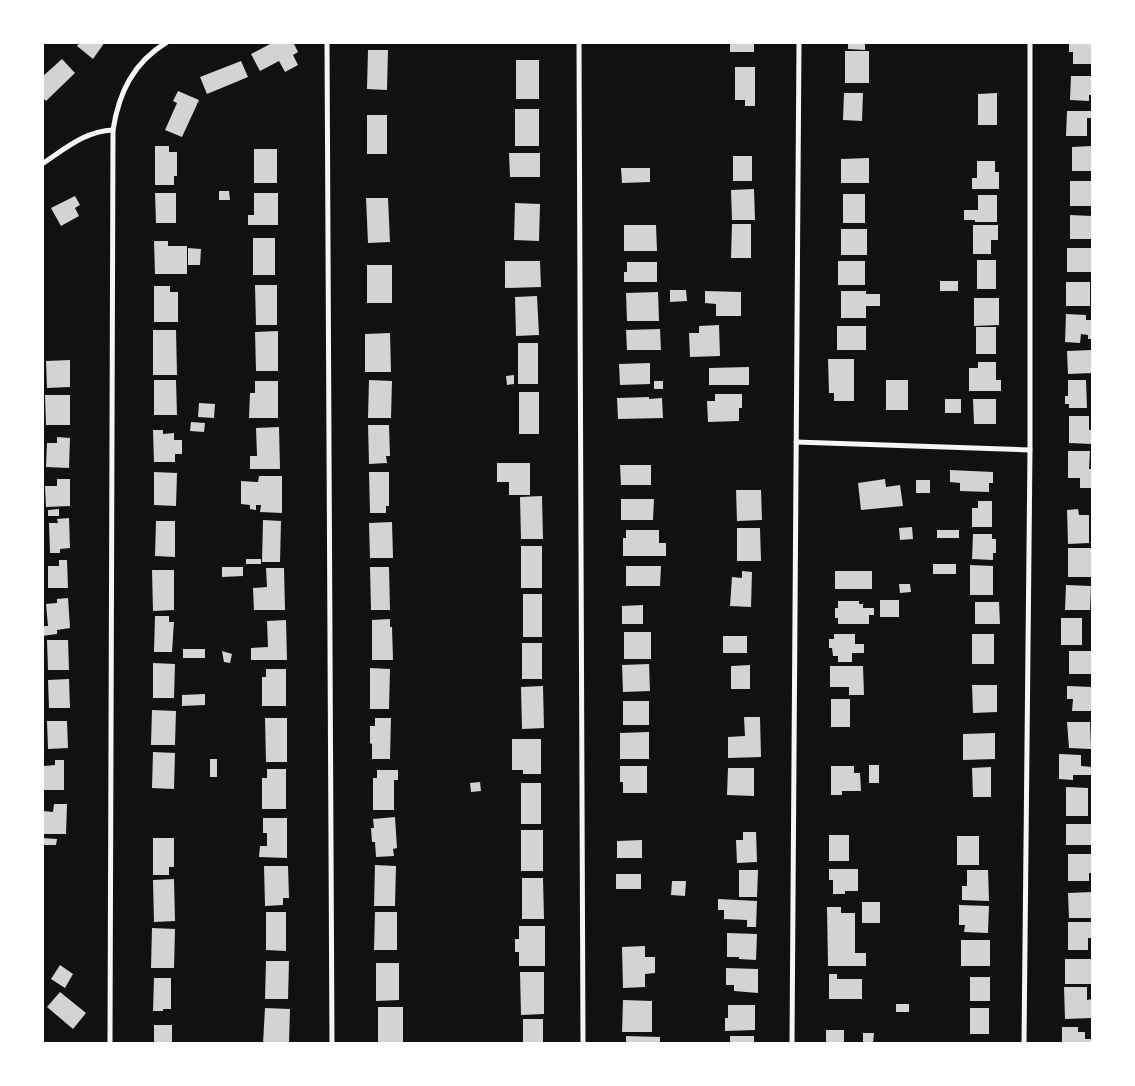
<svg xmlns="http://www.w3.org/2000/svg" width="1135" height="1086" viewBox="0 0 1135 1086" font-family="'Work Sans',sans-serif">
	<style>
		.building { fill: #d3d3d3 }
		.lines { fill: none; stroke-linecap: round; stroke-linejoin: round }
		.minor { stroke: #f5f5f5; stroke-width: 5 }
	</style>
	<rect width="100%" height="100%" fill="#111"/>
	<g class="building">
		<path d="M 80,42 L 105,42 L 93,59 L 77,46 Z"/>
		<path d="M 274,42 L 293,42 L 298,52 L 293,55 L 298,65 L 285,72 L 279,61 L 260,71 L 251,54 Z"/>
		<rect x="730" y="42" width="24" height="10"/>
		<path d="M 848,42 L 865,42 L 865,50 L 848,49 Z"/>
		<path d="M 1069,42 L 1092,42 L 1092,64 L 1073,64 L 1073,52 L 1069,52 Z"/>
		<path d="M 368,50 L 388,50 L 387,90 L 367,89 Z"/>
		<rect x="845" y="51" width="24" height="32"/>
		<path d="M 62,59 L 75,73 L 46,101 L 42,97 L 42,77 Z"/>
		<rect x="516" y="60" width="23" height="39"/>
		<path d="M 241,61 L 248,77 L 207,94 L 200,77 Z"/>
		<path d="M 735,67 L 755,67 L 755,106 L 745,106 L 745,100 L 735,100 Z"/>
		<path d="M 1071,76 L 1092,76 L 1092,95 L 1089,95 L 1089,101 L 1070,100 Z"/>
		<path d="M 178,91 L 199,100 L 182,137 L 165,130 L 177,103 L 173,101 Z"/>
		<path d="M 844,93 L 863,93 L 862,121 L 843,120 Z"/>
		<path d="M 997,93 L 997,125 L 978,125 L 978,94 Z"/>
		<rect x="515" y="109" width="24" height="37"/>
		<path d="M 1067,111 L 1092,111 L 1092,118 L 1087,118 L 1087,136 L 1066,136 Z"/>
		<rect x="367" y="115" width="20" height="39"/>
		<path d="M 155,146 L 169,146 L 169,152 L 177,152 L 177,176 L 174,176 L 174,185 L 155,185 Z"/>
		<path d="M 1092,146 L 1092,171 L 1072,171 L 1072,147 Z"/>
		<rect x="254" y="149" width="23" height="34"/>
		<path d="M 509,153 L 540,153 L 540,177 L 510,177 Z"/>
		<rect x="733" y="156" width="19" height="25"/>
		<path d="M 869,158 L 869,183 L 841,183 L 841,159 Z"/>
		<path d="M 977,161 L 995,161 L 995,172 L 999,172 L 999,189 L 972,189 L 972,178 L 977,178 Z"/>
		<path d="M 621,168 L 650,168 L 650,182 L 622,183 Z"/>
		<rect x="1070" y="181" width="22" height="25"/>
		<path d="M 754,189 L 755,220 L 732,220 L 731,190 Z"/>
		<path d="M 219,191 L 229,191 L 230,200 L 219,200 Z"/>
		<path d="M 155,193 L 176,193 L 176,223 L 156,223 Z"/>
		<path d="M 254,193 L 278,193 L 278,225 L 248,225 L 248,215 L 254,215 Z"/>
		<rect x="843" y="194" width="22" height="29"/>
		<path d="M 978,195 L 997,195 L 997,222 L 975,222 L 975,220 L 964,220 L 964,210 L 978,210 Z"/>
		<path d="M 75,196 L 80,205 L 75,208 L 79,216 L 61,226 L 51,208 Z"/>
		<path d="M 366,198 L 388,198 L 390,242 L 368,243 Z"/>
		<path d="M 515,203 L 540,204 L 539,241 L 514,240 Z"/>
		<path d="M 1070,215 L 1092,216 L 1092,239 L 1070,239 Z"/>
		<path d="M 732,224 L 751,224 L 751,258 L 731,258 Z"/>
		<path d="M 624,225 L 656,225 L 657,251 L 624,251 Z"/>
		<path d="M 973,225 L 998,225 L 998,240 L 991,240 L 991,254 L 973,254 Z"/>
		<rect x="841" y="229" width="26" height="26"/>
		<rect x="253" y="238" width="22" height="37"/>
		<path d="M 154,241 L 168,241 L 168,246 L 187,246 L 187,274 L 155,274 Z"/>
		<path d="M 188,248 L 201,249 L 200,265 L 188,265 Z"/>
		<rect x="1067" y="248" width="25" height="24"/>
		<rect x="977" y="260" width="19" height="29"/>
		<path d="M 505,261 L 540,261 L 541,287 L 505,288 Z"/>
		<rect x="838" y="261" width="27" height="24"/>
		<path d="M 627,262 L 657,262 L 657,282 L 624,282 L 624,272 L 627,272 Z"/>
		<rect x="367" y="265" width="25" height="38"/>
		<rect x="940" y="281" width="18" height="10"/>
		<rect x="1066" y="282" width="24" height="24"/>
		<path d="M 255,285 L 277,285 L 277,325 L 256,325 Z"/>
		<path d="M 154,286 L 170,286 L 170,292 L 178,292 L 178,322 L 154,322 Z"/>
		<path d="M 670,290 L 686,290 L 687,301 L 670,302 Z"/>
		<path d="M 705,291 L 741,292 L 741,316 L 716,316 L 716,304 L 705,303 Z"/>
		<path d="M 841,291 L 866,291 L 866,294 L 880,294 L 880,306 L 866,306 L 866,318 L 841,318 Z"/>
		<path d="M 658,292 L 659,321 L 627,321 L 626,293 Z"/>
		<path d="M 537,296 L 539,335 L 516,336 L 515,297 Z"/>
		<path d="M 974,298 L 999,298 L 999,325 L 974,326 Z"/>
		<path d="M 1066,314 L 1086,315 L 1086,320 L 1092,320 L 1092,339 L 1088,339 L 1088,335 L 1081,334 L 1080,343 L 1065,342 Z"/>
		<path d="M 719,325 L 720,356 L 690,357 L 689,333 L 699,333 L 699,326 Z"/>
		<rect x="837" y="326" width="29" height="24"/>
		<rect x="976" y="327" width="20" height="27"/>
		<path d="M 660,329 L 661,350 L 627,350 L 626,330 Z"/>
		<path d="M 153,330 L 176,330 L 177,375 L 153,375 Z"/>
		<path d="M 278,331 L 278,371 L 256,371 L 255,332 Z"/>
		<path d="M 390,333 L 391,372 L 365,372 L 365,334 Z"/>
		<rect x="518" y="343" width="20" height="41"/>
		<path d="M 1092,350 L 1092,373 L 1068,374 L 1067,351 Z"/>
		<path d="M 828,359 L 854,359 L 854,401 L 834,401 L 834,393 L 829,393 Z"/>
		<path d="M 70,360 L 70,387 L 47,388 L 46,361 Z"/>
		<path d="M 978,362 L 996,362 L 996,380 L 1001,380 L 1001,391 L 969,391 L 969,368 L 978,368 Z"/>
		<path d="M 650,363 L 650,384 L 620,385 L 619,364 Z"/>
		<path d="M 749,367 L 749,385 L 709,385 L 709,368 Z"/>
		<path d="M 514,375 L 514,384 L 507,385 L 506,376 Z"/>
		<path d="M 154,380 L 176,380 L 177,415 L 154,415 Z"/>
		<path d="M 369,380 L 392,381 L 391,418 L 368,418 Z"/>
		<rect x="886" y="380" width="22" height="30"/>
		<path d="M 1068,380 L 1086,380 L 1087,408 L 1069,408 L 1069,404 L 1065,404 L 1065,396 L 1068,396 Z"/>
		<path d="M 255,381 L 278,381 L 278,418 L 249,418 L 250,393 L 255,393 Z"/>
		<rect x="654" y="381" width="9" height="8"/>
		<rect x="519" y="392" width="20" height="42"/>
		<path d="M 715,394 L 742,394 L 742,408 L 739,408 L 739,421 L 708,422 L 707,401 L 715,401 Z"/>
		<path d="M 45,395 L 70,395 L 70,425 L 46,425 Z"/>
		<path d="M 649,397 L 649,399 L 662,398 L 663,418 L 618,419 L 617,398 Z"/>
		<rect x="945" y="399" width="16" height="14"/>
		<path d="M 973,399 L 996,399 L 996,424 L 974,424 Z"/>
		<path d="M 199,403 L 215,404 L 214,418 L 198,417 Z"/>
		<path d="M 1069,416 L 1089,416 L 1089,430 L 1092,430 L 1092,444 L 1069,443 Z"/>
		<path d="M 191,422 L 205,423 L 204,432 L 190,431 Z"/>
		<path d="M 368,425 L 389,425 L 390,456 L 386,456 L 387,463 L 369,464 Z"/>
		<path d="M 279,427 L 280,469 L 250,469 L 250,456 L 257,456 L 256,428 Z"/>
		<path d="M 153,430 L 163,430 L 163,434 L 174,433 L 174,440 L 182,440 L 182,454 L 175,454 L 175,462 L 154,462 Z"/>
		<path d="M 57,437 L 70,438 L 69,468 L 46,467 L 47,443 L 57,443 Z"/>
		<path d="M 1068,451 L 1090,451 L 1089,469 L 1092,469 L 1092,488 L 1080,488 L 1080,478 L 1068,478 Z"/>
		<path d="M 497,463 L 530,463 L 530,495 L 509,495 L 509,482 L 497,482 Z"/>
		<path d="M 620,465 L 651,465 L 651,485 L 621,485 Z"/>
		<path d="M 950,470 L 993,472 L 993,483 L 989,483 L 989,492 L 960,491 L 960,483 L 950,482 Z"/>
		<path d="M 154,472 L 177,473 L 176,506 L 154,505 Z"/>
		<path d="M 369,472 L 389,472 L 389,506 L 386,506 L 386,513 L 370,513 Z"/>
		<path d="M 259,476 L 282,476 L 282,513 L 260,512 L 261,505 L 256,505 L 256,510 L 250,509 L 250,505 L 241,504 L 241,481 L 258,482 Z"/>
		<path d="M 57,479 L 70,479 L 70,506 L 46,507 L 45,486 L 57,486 Z"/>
		<path d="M 885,479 L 886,487 L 900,485 L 903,506 L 861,510 L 858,483 Z"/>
		<rect x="916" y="480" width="14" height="13"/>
		<path d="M 736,490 L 761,490 L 762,520 L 737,521 Z"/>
		<path d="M 542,496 L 543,539 L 521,539 L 520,497 Z"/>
		<path d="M 621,499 L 654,499 L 653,520 L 621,520 Z"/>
		<path d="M 978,501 L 992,501 L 992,527 L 972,527 L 972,508 L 978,508 Z"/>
		<path d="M 59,509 L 59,516 L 48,516 L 48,510 Z"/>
		<path d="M 1078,509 L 1079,515 L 1089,515 L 1089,543 L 1068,544 L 1067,510 Z"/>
		<path d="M 69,518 L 70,548 L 60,549 L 60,553 L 50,553 L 49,523 L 58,523 L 57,519 Z"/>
		<path d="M 263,520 L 281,521 L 280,562 L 262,562 Z"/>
		<path d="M 156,521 L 175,521 L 175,557 L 155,556 Z"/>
		<path d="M 392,522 L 393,558 L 370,558 L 369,523 Z"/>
		<path d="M 912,527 L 913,539 L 900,540 L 899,528 Z"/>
		<path d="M 737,528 L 760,528 L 761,561 L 737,561 Z"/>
		<path d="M 626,530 L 659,530 L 659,543 L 666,543 L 666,556 L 623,556 L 623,538 L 626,538 Z"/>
		<rect x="937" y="530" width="22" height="8"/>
		<path d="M 973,534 L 992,534 L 992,539 L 996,539 L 996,553 L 993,553 L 993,560 L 972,559 Z"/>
		<rect x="521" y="546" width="21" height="42"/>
		<rect x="1068" y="548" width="24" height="29"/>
		<rect x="246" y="559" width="15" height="5"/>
		<path d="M 59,560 L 67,560 L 68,588 L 48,588 L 48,566 L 59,566 Z"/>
		<rect x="933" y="564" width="23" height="10"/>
		<path d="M 970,565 L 993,566 L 993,595 L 970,595 Z"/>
		<path d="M 626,566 L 661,566 L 660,586 L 626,586 Z"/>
		<path d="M 222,567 L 243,567 L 243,576 L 222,577 Z"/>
		<path d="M 370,567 L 389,567 L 390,610 L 371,610 Z"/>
		<path d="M 266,568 L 284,568 L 285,610 L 254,610 L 253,588 L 267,587 Z"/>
		<path d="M 152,570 L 174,570 L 174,610 L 153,611 Z"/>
		<path d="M 742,571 L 752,572 L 751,607 L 730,606 L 732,577 L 742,578 Z"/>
		<rect x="835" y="571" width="37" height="18"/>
		<path d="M 899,584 L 910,584 L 911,592 L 900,593 Z"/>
		<path d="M 1066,585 L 1091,586 L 1090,610 L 1065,610 Z"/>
		<rect x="523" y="594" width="19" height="43"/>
		<path d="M 68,598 L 70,628 L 57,630 L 57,634 L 42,636 L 42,626 L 48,626 L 46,604 L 57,603 L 57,599 Z"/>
		<rect x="880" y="600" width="19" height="17"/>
		<path d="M 838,601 L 859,601 L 859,604 L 863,604 L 863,608 L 874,608 L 874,615 L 869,615 L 869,624 L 838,624 L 838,618 L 835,618 L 835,608 L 838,608 Z"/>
		<path d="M 975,602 L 999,602 L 1000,624 L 975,624 Z"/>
		<path d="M 643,605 L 643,624 L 622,624 L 622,606 Z"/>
		<path d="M 155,616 L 169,616 L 169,622 L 174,622 L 172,652 L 154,652 Z"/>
		<rect x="1061" y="618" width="21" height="27"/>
		<path d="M 390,619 L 390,627 L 392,627 L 393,660 L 372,660 L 372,620 Z"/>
		<path d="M 286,620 L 287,660 L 251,660 L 251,648 L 268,647 L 267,621 Z"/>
		<rect x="624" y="632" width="27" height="27"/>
		<path d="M 834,634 L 855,634 L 855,644 L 864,644 L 864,653 L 852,653 L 852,662 L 838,662 L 838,656 L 833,656 L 832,648 L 829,648 L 829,639 L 834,639 Z"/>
		<rect x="972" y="634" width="22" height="30"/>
		<rect x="723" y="636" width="24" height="17"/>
		<path d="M 47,640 L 68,640 L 69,670 L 48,670 Z"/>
		<rect x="522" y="643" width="20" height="36"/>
		<rect x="183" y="649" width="22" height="9"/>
		<path d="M 222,651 L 232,654 L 230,663 L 224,662 Z"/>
		<rect x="1069" y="651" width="23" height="23"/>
		<path d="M 153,663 L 175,664 L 174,698 L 153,698 Z"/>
		<path d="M 649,664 L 650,691 L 623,692 L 622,665 Z"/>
		<path d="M 750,665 L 750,689 L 731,689 L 731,666 Z"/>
		<path d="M 830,666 L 863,666 L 864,695 L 849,695 L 849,687 L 830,687 Z"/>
		<path d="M 370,668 L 390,669 L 389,709 L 370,709 Z"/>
		<path d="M 266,669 L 286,669 L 286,706 L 262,706 L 262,677 L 266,677 Z"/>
		<path d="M 69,679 L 70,708 L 49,708 L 48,680 Z"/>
		<path d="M 972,685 L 997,685 L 997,712 L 973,713 Z"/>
		<path d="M 543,686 L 544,728 L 522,729 L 521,687 Z"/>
		<path d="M 1067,686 L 1092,687 L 1092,711 L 1072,711 L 1073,699 L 1067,699 Z"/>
		<path d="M 205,694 L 205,705 L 182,706 L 182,695 Z"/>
		<rect x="831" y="699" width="19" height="28"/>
		<rect x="623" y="701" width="26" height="24"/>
		<path d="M 152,710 L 176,711 L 175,745 L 151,745 Z"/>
		<path d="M 744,717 L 760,717 L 761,757 L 728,758 L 728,737 L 745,736 Z"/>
		<path d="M 265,718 L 287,718 L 287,762 L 266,762 Z"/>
		<path d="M 375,718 L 391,718 L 390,759 L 372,759 L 372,744 L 370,743 L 370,726 L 375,726 Z"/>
		<path d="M 47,721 L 67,721 L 68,748 L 48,749 Z"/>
		<path d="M 1067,722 L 1090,722 L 1091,749 L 1069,748 Z"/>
		<path d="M 649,732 L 649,759 L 620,759 L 620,733 Z"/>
		<path d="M 995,733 L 995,759 L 963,760 L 963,734 Z"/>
		<path d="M 512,739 L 541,739 L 541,774 L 523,774 L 523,770 L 512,770 Z"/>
		<path d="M 153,752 L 175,753 L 174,789 L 152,788 Z"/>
		<path d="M 1059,754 L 1081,755 L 1081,766 L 1092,767 L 1092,775 L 1073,775 L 1073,780 L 1059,779 Z"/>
		<rect x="210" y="759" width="7" height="18"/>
		<path d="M 55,760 L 64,760 L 64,790 L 44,790 L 44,766 L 55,765 Z"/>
		<rect x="869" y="765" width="10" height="18"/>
		<path d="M 620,766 L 647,766 L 647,793 L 623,793 L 623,782 L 620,782 Z"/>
		<path d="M 831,766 L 854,766 L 854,773 L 860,773 L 861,791 L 842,791 L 842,795 L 831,795 Z"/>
		<path d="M 991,767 L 991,797 L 973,797 L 972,768 Z"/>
		<path d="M 728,768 L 754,768 L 754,796 L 727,795 Z"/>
		<path d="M 267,769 L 286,769 L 286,809 L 262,809 L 262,778 L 267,778 Z"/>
		<path d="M 377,770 L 398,770 L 398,780 L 394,780 L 394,810 L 373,810 L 373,778 L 377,778 Z"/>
		<path d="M 480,782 L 481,791 L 471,792 L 470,783 Z"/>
		<rect x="521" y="783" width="20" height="41"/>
		<path d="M 1066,787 L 1088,788 L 1088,816 L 1066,816 Z"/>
		<path d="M 54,804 L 67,804 L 66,834 L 43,834 L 44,811 L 53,812 Z"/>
		<path d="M 395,817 L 397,848 L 393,849 L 394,856 L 376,857 L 375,842 L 372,842 L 371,828 L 374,828 L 373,819 Z"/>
		<path d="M 263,818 L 287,818 L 287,858 L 259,857 L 260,846 L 267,846 L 267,833 L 263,833 Z"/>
		<rect x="1066" y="824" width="26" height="21"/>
		<rect x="521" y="830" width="22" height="41"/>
		<path d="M 743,832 L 756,832 L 757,862 L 737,863 L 736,840 L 743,840 Z"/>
		<rect x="829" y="835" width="20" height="26"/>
		<rect x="957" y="836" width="22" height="29"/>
		<path d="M 42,838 L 57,839 L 56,845 L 42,845 Z"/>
		<path d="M 153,838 L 174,838 L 174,867 L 169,867 L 169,875 L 153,875 Z"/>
		<path d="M 642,840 L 642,858 L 617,858 L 617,841 Z"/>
		<path d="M 1068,854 L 1092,854 L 1092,873 L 1089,873 L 1089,881 L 1068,881 Z"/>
		<path d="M 375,865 L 396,866 L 395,906 L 374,906 Z"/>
		<path d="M 264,866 L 288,866 L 289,898 L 283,898 L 283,905 L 265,906 Z"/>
		<path d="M 829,869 L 858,869 L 858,891 L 845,891 L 845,894 L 833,894 L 833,880 L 829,880 Z"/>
		<path d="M 739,870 L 758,870 L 757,897 L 739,897 Z"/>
		<path d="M 967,870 L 988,870 L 989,901 L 962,900 L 962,886 L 967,886 Z"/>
		<rect x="616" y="874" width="25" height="15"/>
		<path d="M 522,878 L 543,878 L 544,919 L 522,919 Z"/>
		<path d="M 174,879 L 175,921 L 154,922 L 153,880 Z"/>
		<path d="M 672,881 L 686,881 L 685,896 L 671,895 Z"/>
		<path d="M 1092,892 L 1092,918 L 1069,918 L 1068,893 Z"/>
		<path d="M 718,899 L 757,901 L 756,927 L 747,927 L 747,920 L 724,919 L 724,910 L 718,910 Z"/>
		<rect x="862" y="902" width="18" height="21"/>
		<path d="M 959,905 L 989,906 L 988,933 L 964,932 L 965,925 L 959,925 Z"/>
		<path d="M 827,907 L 841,907 L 841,913 L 855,913 L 855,953 L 866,953 L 866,966 L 828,966 Z"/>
		<path d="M 266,912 L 286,912 L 286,951 L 266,950 Z"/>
		<path d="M 375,912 L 397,912 L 397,950 L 374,950 Z"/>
		<path d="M 1068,922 L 1092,922 L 1092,938 L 1088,938 L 1088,950 L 1068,950 Z"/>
		<path d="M 519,926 L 545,926 L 545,966 L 519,966 L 519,952 L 515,952 L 515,939 L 519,939 Z"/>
		<path d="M 152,928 L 175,929 L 174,968 L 151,968 Z"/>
		<path d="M 727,933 L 757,934 L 756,960 L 739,959 L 739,957 L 727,957 Z"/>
		<rect x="961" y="940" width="29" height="26"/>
		<path d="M 645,946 L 645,957 L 655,957 L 655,973 L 645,974 L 645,987 L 623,988 L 622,947 Z"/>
		<rect x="1065" y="959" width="27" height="25"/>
		<path d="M 266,961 L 289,961 L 288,999 L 265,999 Z"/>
		<path d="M 376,963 L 399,963 L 399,1000 L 376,1001 Z"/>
		<path d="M 60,965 L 73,974 L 65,988 L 51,979 Z"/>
		<path d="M 726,968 L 758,969 L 758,993 L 734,991 L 734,985 L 726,985 Z"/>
		<path d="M 520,972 L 544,972 L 544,1014 L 521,1015 Z"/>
		<path d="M 829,974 L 837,974 L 837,979 L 862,979 L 862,999 L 829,999 Z"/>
		<rect x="970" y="977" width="20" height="24"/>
		<path d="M 154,978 L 171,978 L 171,1009 L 163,1009 L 163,1011 L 153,1011 Z"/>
		<path d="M 1064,987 L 1087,987 L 1087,1000 L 1092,999 L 1092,1018 L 1065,1019 Z"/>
		<path d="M 60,992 L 86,1013 L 73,1029 L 47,1007 Z"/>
		<path d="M 623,1000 L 652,1001 L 652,1032 L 622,1032 Z"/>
		<rect x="896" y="1004" width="13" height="8"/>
		<path d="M 728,1005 L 755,1005 L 755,1030 L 725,1031 L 725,1018 L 728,1018 Z"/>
		<rect x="378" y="1007" width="25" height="37"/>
		<path d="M 265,1008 L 290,1009 L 289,1044 L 263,1044 Z"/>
		<rect x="970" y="1008" width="19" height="26"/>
		<rect x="523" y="1019" width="20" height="25"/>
		<rect x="154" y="1025" width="18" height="19"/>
		<path d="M 1062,1027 L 1078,1027 L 1078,1032 L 1085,1032 L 1085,1039 L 1092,1039 L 1092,1044 L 1062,1044 Z"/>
		<rect x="826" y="1030" width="18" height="14"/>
		<path d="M 863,1033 L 874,1033 L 873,1043 L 863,1043 Z"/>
		<path d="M 626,1036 L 660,1037 L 660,1044 L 626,1044 Z"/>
		<rect x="730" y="1036" width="24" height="8"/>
	</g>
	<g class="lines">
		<g class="minor">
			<path d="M 327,42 L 332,1044"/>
			<path d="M 579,42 L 583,1044"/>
			<path d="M 42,164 C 65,149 85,131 113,130"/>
			<path d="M 796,442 L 1030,450"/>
			<path d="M 110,1044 L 113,130 C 119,92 133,63 167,42"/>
			<path d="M 792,1044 L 799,42"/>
			<path d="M 1024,1044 L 1030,450 L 1030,42"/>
		</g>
	</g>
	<rect width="1135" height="1086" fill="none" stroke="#ffffff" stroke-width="88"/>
</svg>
